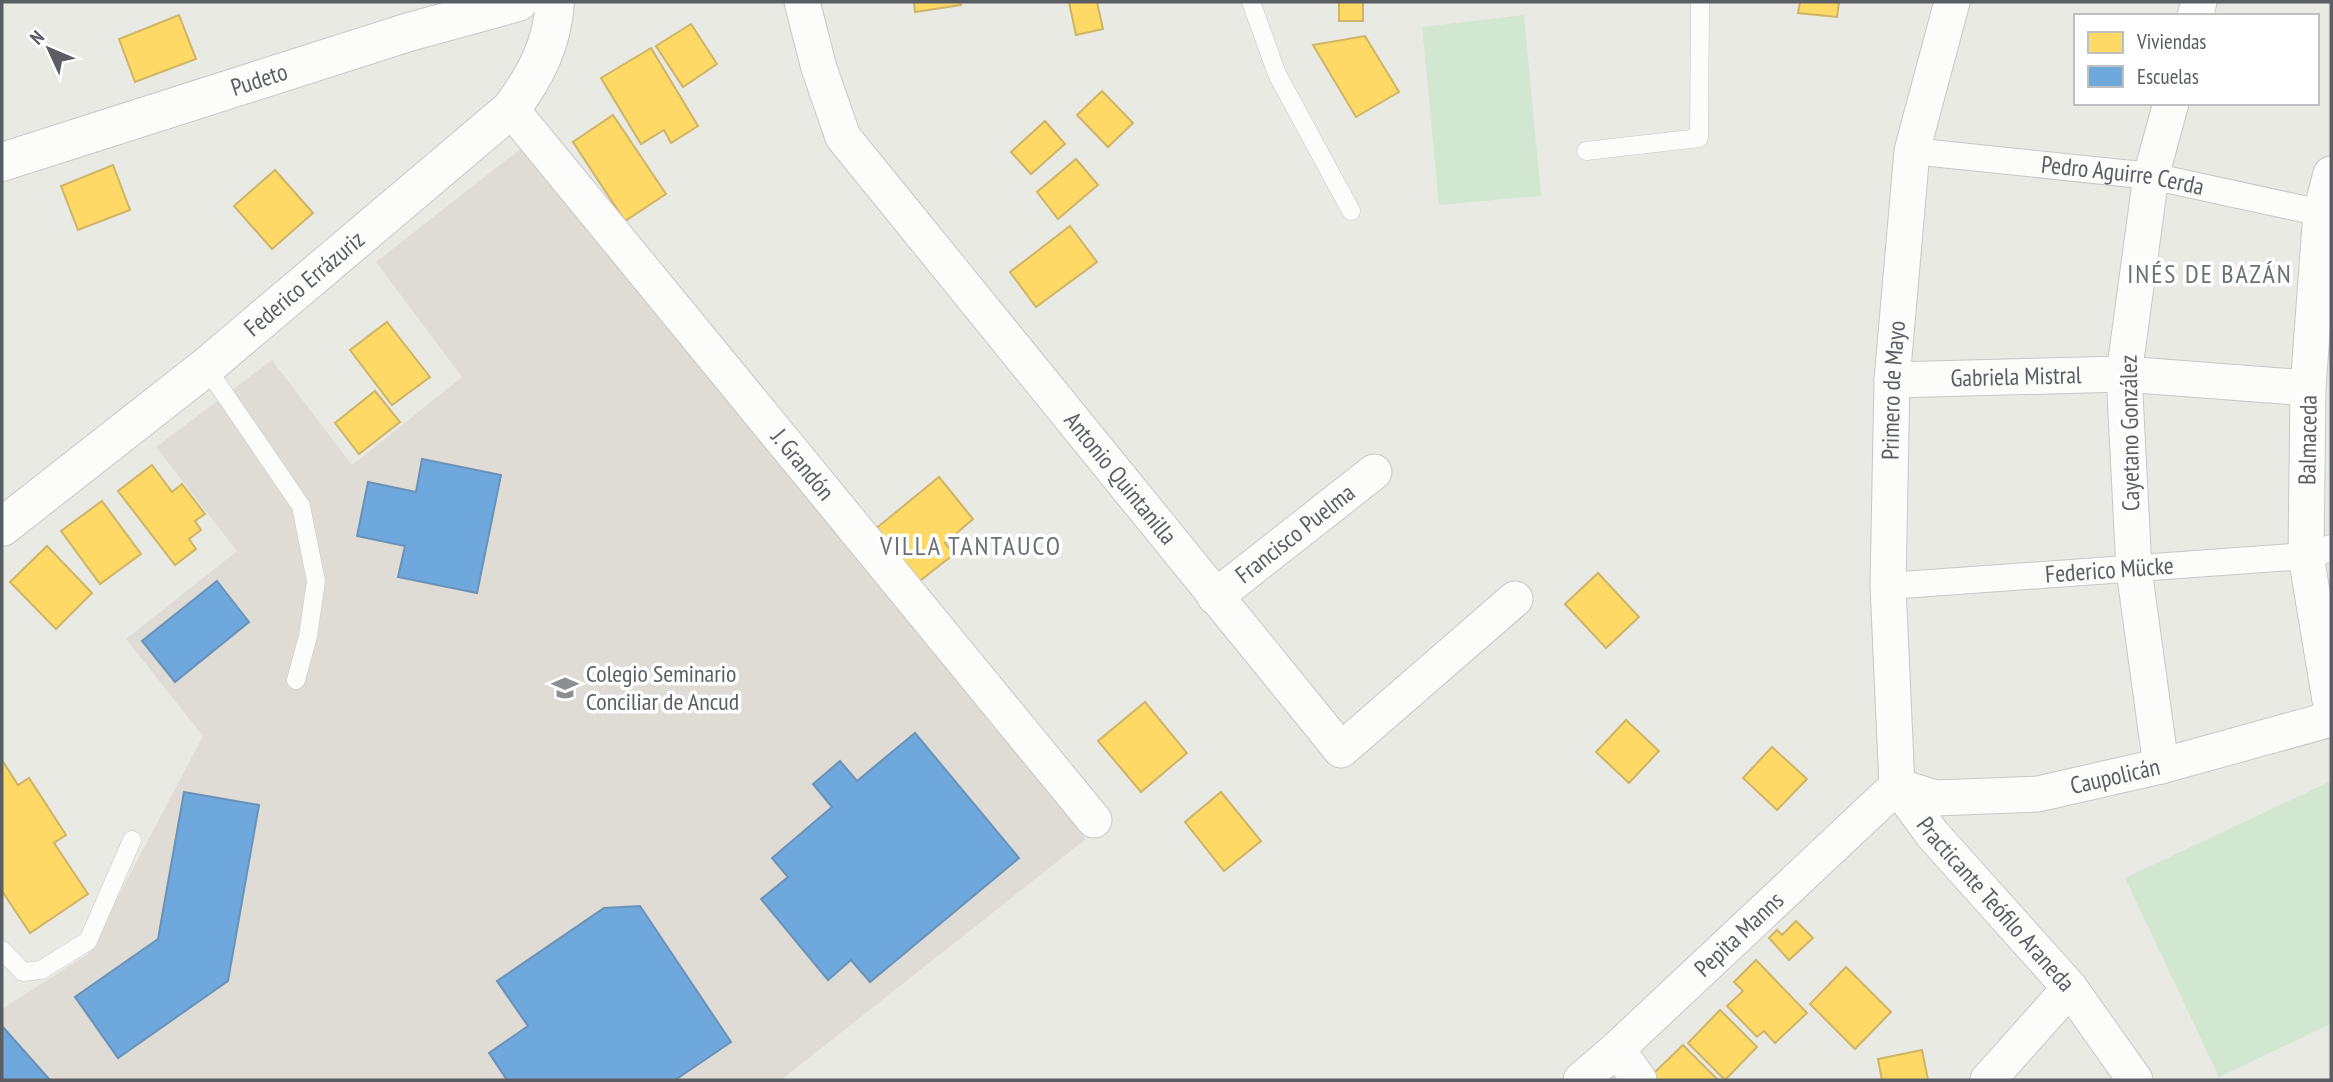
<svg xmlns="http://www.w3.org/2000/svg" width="2333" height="1082" viewBox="0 0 2333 1082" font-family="'PT Sans Narrow',sans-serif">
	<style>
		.education { fill: #dedcd4 }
		.green { fill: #d2e7d1 }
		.homes { fill: #ffd966; stroke: #ceb465; stroke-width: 2 }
		.schools { fill: #6fa8dc; stroke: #6992b8; stroke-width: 2 }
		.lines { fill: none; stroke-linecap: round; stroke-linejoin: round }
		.service-casing { stroke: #c7c7c7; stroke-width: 19 }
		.pedestrian-casing { stroke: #c7c7c7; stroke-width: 28 }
		.minor-casing { stroke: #c7c7c7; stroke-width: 37 }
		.tertiary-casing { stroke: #c7c7c7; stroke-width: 40 }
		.service { stroke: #fcfcfb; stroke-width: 18 }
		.pedestrian { stroke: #fcfcfb; stroke-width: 26 }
		.minor { stroke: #fcfcfb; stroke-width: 35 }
		.tertiary { stroke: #fcfcfb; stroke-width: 38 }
		.labels { text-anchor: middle; stroke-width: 7; stroke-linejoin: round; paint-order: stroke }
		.street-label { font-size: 24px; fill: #5a5e63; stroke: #fff }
		.poi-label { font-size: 24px; fill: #5a5e63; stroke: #fff; text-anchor: start }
		.neighbourhood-label { font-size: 26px; letter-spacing: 2px; fill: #6b7075; stroke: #fff }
	</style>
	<rect width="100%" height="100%" fill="#eaeae5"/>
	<path class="education" d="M 528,143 L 1086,839 L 781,1080 L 2,1080 L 2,1009 L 88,954 L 203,736 L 126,639 L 237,551 L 156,447 L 272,360 L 352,465 L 462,377 L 376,262 Z"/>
	<g class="green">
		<path d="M 1524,15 L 1541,196 L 1439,205 L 1422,27 Z"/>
		<path d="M 2331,781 L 2331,1024 L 2219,1077 L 2125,878 Z"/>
	</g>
	<g class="homes">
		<path d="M 914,2 L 960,2 L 961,5 L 915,12 Z"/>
		<path d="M 1069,2 L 1097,2 L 1103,29 L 1076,35 Z"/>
		<rect x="1339" y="2" width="24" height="19"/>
		<path d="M 1800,2 L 1839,2 L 1837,17 L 1798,13 Z"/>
		<path d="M 179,15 L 196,59 L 135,82 L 119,39 Z"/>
		<path d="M 691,24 L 717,64 L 683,87 L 656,46 Z"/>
		<path d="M 1365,36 L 1399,92 L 1356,117 L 1313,45 Z"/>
		<path d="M 651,48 L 698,126 L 671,143 L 664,130 L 641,144 L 601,78 Z"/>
		<path d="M 1102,91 L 1133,123 L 1108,147 L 1077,115 Z"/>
		<path d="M 613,115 L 666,194 L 625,221 L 573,142 Z"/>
		<path d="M 1045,121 L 1065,144 L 1031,174 L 1011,152 Z"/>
		<path d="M 1076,159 L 1098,185 L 1058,219 L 1037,192 Z"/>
		<path d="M 113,165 L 130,210 L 78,230 L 61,186 Z"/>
		<path d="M 275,170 L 313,213 L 272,249 L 234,206 Z"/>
		<path d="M 1070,226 L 1097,262 L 1036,307 L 1010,272 Z"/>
		<path d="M 387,322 L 430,377 L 392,405 L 350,350 Z"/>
		<path d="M 375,391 L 400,422 L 359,454 L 335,423 Z"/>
		<path d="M 152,465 L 172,492 L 182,484 L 205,514 L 195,521 L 201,530 L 189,539 L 196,549 L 175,565 L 118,491 Z"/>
		<path d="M 939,477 L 973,519 L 945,543 L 954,554 L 916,584 L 868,535 Z"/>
		<path d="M 102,501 L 141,554 L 100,584 L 61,531 Z"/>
		<path d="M 47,546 L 92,593 L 56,629 L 10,582 Z"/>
		<path d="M 1598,573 L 1639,617 L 1606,648 L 1565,604 Z"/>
		<path d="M 1145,702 L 1187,753 L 1141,792 L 1098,741 Z"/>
		<path d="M 1626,720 L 1659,751 L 1629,783 L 1596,752 Z"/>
		<path d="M 1772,747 L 1807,779 L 1777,810 L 1743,778 Z"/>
		<path d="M 2,760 L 18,785 L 29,778 L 66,835 L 54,843 L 88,894 L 30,933 L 2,891 Z"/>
		<path d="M 1221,792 L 1261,841 L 1224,871 L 1185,822 Z"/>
		<path d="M 1796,921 L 1813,938 L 1789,960 L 1769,938 L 1777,930 L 1782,935 Z"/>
		<path d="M 1756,960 L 1807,1013 L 1775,1043 L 1764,1031 L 1757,1037 L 1727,1006 L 1743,991 L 1734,982 Z"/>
		<path d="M 1846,967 L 1891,1012 L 1855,1049 L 1810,1004 Z"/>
		<path d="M 1720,1010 L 1757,1047 L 1725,1080 L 1688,1043 Z"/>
		<path d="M 1683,1045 L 1718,1080 L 1657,1080 L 1652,1075 Z"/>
		<path d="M 1922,1050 L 1928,1080 L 1882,1080 L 1878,1059 Z"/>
	</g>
	<g class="schools">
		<path d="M 422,459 L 501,475 L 477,593 L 398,577 L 405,546 L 357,536 L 368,482 L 416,492 Z"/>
		<path d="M 217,581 L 249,622 L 175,682 L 142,641 Z"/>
		<path d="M 915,733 L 1019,858 L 870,982 L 851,960 L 828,980 L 761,899 L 788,877 L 772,858 L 832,807 L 813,784 L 840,761 L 857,781 Z"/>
		<path d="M 184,792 L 259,805 L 228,981 L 118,1058 L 75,997 L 158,939 Z"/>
		<path d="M 640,906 L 731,1042 L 675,1080 L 507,1080 L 489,1053 L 528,1026 L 497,981 L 604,908 Z"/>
		<path d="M 2,1026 L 50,1080 L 2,1080 Z"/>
	</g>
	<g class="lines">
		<g class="service-casing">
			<g id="service">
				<path d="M 1251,2 L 1277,74 L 1351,211"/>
				<path d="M 1586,151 L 1699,138 L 1700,2"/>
				<path d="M 206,367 L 301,506 L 316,581 L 308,636 L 296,680"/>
				<path d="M 2,950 L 23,972 L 41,970 L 88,941 L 132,840"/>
			</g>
		</g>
		<g class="pedestrian-casing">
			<g id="pedestrian">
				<path id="s1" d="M 1912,151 L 2151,176 L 2331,215"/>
				<path id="s2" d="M 1888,586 L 2306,556 L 2331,548"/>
			</g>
		</g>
		<g class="minor-casing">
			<g id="minor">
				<path id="s3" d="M 802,2 L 819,68 L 843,137 L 1341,750 L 1515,599"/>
				<path d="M 2195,16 L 2199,2"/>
				<path id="s4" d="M 511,109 L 1094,820"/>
				<path d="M 2331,174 L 2321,212 L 2308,388 L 2306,556 L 2331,706"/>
				<path id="s5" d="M 1892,380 L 2124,374 L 2308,388"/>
				<path id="s6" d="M 1215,597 L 1374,472"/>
				<path d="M 2161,766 L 2134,570 L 2124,374 L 2151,176 L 2171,103"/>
				<path id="s7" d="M 1897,786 L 1888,586 L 1892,380 L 1912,151 L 1952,2"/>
				<path id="s8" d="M 1897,786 L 1935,798 L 2038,794 L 2161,766 L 2331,719"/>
				<path id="s9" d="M 1897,786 L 1933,835 L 2070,988 L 1988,1080"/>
				<path d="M 2070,988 L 2135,1080"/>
				<path d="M 1617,1049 L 1639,1080"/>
				<path id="s10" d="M 1581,1080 L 1617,1049 L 1897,786"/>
			</g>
		</g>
		<g class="tertiary-casing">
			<g id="tertiary">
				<path id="s11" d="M 2,162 L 409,32 L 518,2"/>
				<path id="s12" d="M 2,527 L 206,367 L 511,109 C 536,75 552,45 555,2"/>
			</g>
		</g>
		<use href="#service" class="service"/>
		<use href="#pedestrian" class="pedestrian"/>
		<use href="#minor" class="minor"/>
		<use href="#tertiary" class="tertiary"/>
	</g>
	<defs>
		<g id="school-bare" transform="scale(2.1)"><path d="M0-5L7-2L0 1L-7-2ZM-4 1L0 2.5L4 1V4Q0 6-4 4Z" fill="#8c8f90" stroke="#fff" stroke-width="2.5" paint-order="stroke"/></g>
	</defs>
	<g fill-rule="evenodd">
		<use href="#school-bare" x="565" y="688"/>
	</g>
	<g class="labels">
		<g class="street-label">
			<text dy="8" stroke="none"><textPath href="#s11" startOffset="270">Pudeto</textPath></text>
			<text dy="8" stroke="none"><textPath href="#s1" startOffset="212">Pedro Aguirre Cerda</textPath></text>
			<text dy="8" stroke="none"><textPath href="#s12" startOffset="388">Federico Errázuriz</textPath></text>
			<text dy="8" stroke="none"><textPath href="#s5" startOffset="124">Gabriela Mistral</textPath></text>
			<text dy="8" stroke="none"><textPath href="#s7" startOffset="396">Primero de Mayo</textPath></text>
			<text transform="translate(2130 433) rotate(-91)" y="8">Cayetano González</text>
			<text transform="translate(2308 440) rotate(-89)" y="8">Balmaceda</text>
			<text dy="8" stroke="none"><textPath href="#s4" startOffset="460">J. Grandón</textPath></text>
			<text dy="8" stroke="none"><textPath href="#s3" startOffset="581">Antonio Quintanilla</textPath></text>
			<text dy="8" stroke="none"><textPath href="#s6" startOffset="102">Francisco Puelma</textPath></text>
			<text dy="8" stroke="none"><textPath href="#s2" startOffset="222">Federico Mücke</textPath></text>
			<text dy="8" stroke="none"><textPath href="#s8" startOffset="222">Caupolicán</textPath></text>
			<text dy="8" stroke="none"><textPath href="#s9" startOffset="154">Practicante Teófilo Araneda</textPath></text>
			<text dy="8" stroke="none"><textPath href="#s10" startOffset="215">Pepita Manns</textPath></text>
		</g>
		<g class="poi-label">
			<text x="586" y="682">Colegio Seminario<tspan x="586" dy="28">Conciliar de Ancud</tspan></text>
		</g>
		<g class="neighbourhood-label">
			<text x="2210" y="283">INÉS DE BAZÁN</text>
			<text x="971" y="555">VILLA TANTAUCO</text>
		</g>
	</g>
	<rect width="2333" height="1082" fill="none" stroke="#5a5e63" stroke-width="7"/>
	<rect x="2074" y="14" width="245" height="91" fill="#ffffff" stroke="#bdbfc1" stroke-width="2"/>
	<rect x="2088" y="32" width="35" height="21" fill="#ffd966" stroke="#bdbfc1" stroke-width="2"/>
	<text x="2137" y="49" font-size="21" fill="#5a5e63">Viviendas</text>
	<rect x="2088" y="66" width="35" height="21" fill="#6fa8dc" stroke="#bdbfc1" stroke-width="2"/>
	<text x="2137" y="84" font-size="21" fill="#5a5e63">Escuelas</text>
	<g transform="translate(49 49) rotate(314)" stroke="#ffffff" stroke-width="5" paint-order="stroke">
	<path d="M0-5L12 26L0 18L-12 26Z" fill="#5a5e63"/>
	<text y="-10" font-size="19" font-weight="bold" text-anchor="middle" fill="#5a5e63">N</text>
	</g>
</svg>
